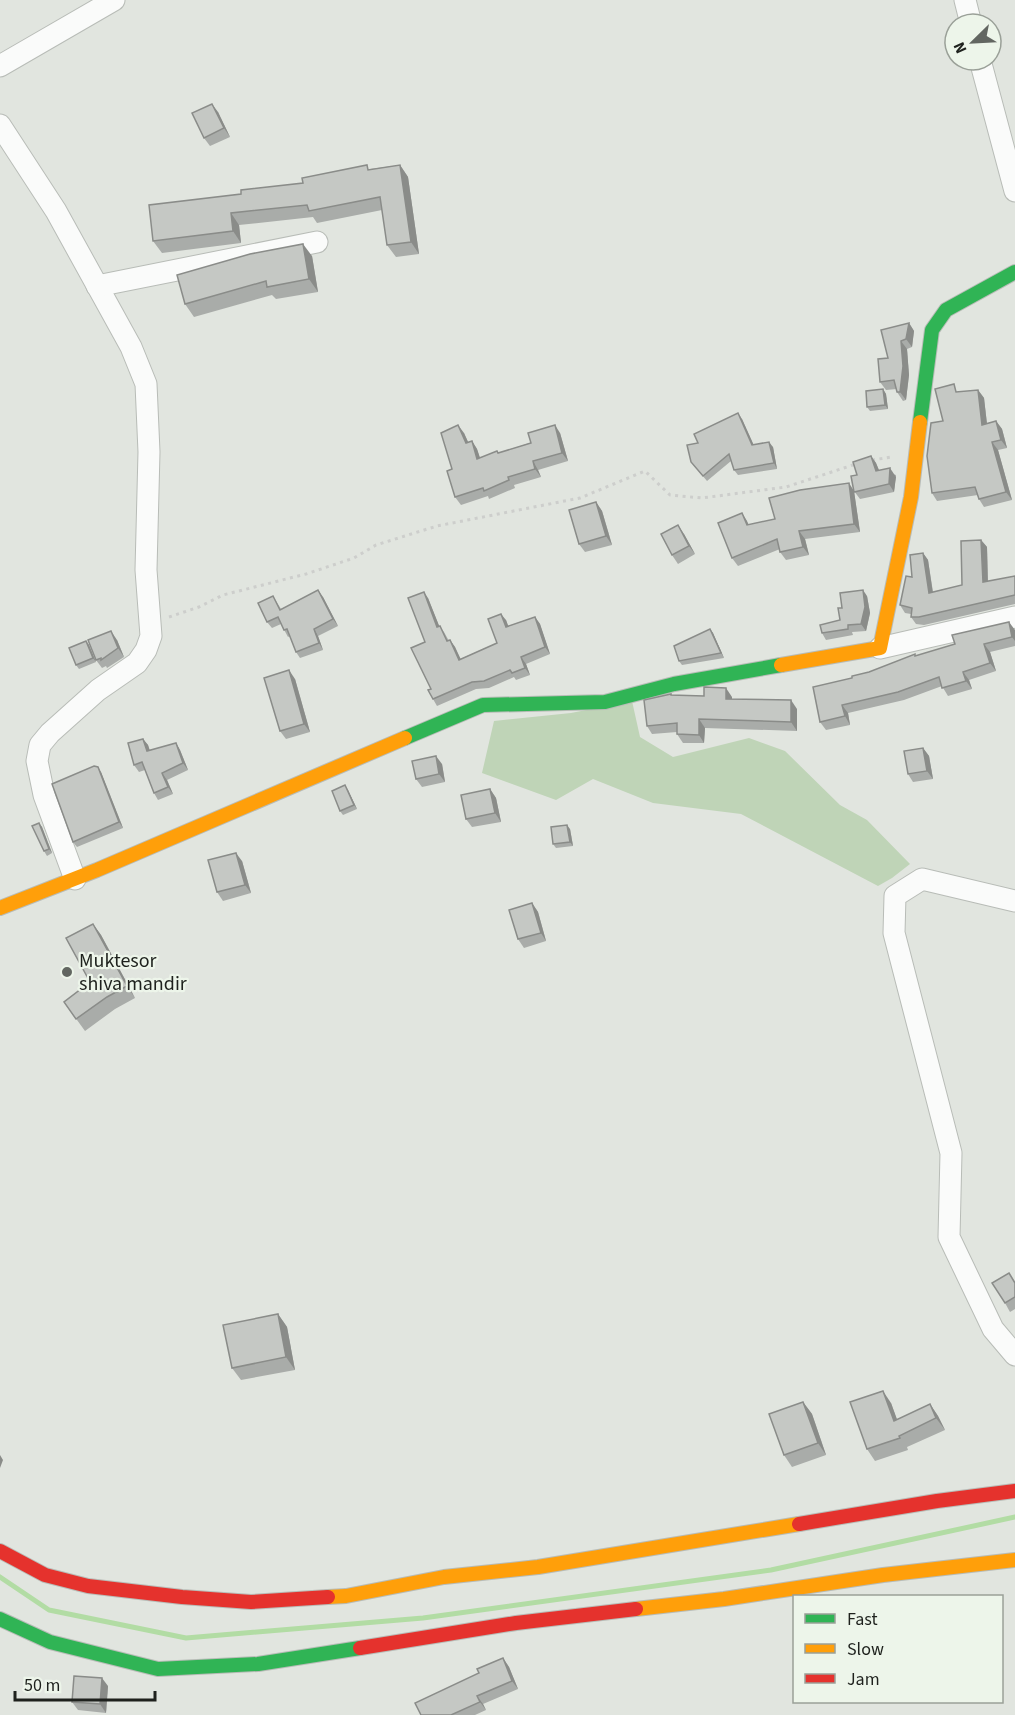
<svg xmlns="http://www.w3.org/2000/svg" width="1015" height="1715" viewBox="0 0 1015 1715" font-family="'Source Sans 3',sans-serif">
	<style>
		.green { fill: #bfd4b7 }
		.lines { fill: none; stroke-linecap: round; stroke-linejoin: round }
		.stream { stroke: #b2dca4; stroke-width: 5 }
		.street-casing { stroke: #b8bcb7; stroke-width: 23 }
		.fast-casing { stroke: #b8bcb7; stroke-width: 16 }
		.slow-casing { stroke: #b8bcb7; stroke-width: 16 }
		.jam-casing { stroke: #b8bcb7; stroke-width: 16 }
		.path { stroke: #cdcecc; stroke-width: 3; stroke-dasharray: 3 4.5; stroke-linecap: butt }
		.street { stroke: #fafbfa; stroke-width: 21 }
		.fast { stroke: #30b455; stroke-width: 14 }
		.slow { stroke: #ff9f0a; stroke-width: 14 }
		.jam { stroke: #e5322d; stroke-width: 14 }
		.wall { fill: #a9aca9 }
		.shaded-wall { fill: #8a8c89 }
		.building { fill: #c5c8c4; stroke: #8a8c89; stroke-width: 1.5 }
		.poi-dot { fill: #626661; stroke: #edf5ea; stroke-width: 2 }
		.labels { text-anchor: middle; stroke-width: 4.5; stroke-linejoin: round; paint-order: stroke }
		.poi-label { font-size: 20px; fill: #1e211d; stroke: #edf5ea; text-anchor: start }
	</style>
	<rect width="100%" height="100%" fill="#e1e5df"/>
	<path class="green" d="M 632,701 L 640,737 L 673,757 L 749,738 L 785,751 L 840,805 L 867,820 L 910,864 L 892,878 L 878,886 L 741,814 L 653,803 L 593,779 L 556,800 L 482,773 L 494,721 L 571,713 Z"/>
	<g class="lines">
		<path class="stream" d="M 0,1577 L 49,1610 L 186,1638 L 423,1618 L 771,1570 L 1015,1517"/>
		<g class="street-casing">
			<g id="street">
				<path d="M 965,0 L 971,24"/>
				<path d="M 980,60 L 1015,191"/>
				<path d="M 0,66 L 114,0"/>
				<path d="M 0,125 L 56,211 L 131,347 L 146,384 L 149,452 L 146,570 L 151,636 L 146,650 L 137,663 L 98,690 L 50,733 L 40,745 L 37,761 L 44,795 L 75,879"/>
				<path d="M 97,286 L 317,242"/>
				<path d="M 880,648 L 1015,617"/>
				<path d="M 1015,901 L 922,879 L 895,896 L 894,933 L 951,1153 L 949,1237 L 993,1329 L 1015,1355"/>
			</g>
		</g>
		<g class="fast-casing">
			<g id="fast">
				<path d="M 920,422 L 932,330 L 946,310 L 1015,272"/>
				<path d="M 405,738 L 483,705 L 605,702 L 674,684 L 781,665"/>
				<path d="M 0,1619 L 50,1642 L 158,1669 L 258,1664 L 360,1648"/>
			</g>
		</g>
		<g class="slow-casing">
			<g id="slow">
				<path d="M 781,665 L 880,648 L 911,497 L 920,422"/>
				<path d="M 0,908 L 97,870 L 405,738"/>
				<path d="M 328,1597 L 346,1596 L 444,1577 L 538,1567 L 799,1524"/>
				<path d="M 636,1609 L 724,1599 L 883,1575 L 1015,1560"/>
			</g>
		</g>
		<g class="jam-casing">
			<g id="jam">
				<path d="M 799,1524 L 937,1501 L 1015,1491"/>
				<path d="M 0,1551 L 45,1575 L 88,1586 L 182,1597 L 251,1602 L 328,1597"/>
				<path d="M 360,1648 L 516,1623 L 636,1609"/>
			</g>
		</g>
		<g class="path">
			<path d="M 872,460 L 892,457"/>
			<path d="M 169,617 L 199,607 L 223,595 L 306,574 L 354,558 L 376,545 L 437,526 L 580,498 L 645,471 L 670,495 L 702,498 L 786,487 L 856,464"/>
		</g>
		<use href="#street" class="street"/>
		<use href="#fast" class="fast"/>
		<use href="#slow" class="slow"/>
		<use href="#jam" class="jam"/>
	</g>
	<g class="wall">
		<path d="M 218,112 L 230,137 L 210,146 L 204,138 Z"/>
		<path d="M 400,165 L 408,177 L 419,254 L 396,257 L 387,245 L 382,210 L 317,223 L 313,217 L 239,225 L 241,243 L 162,253 L 153,241 L 241,194 L 303,183 L 370,169 Z"/>
		<path d="M 312,256 L 318,292 L 276,299 L 272,295 L 194,317 L 185,304 Z"/>
		<path d="M 909,323 L 914,331 L 912,347 L 907,349 L 909,375 L 906,400 L 903,401 L 897,392 L 897,389 L 886,390 L 880,382 L 888,358 Z"/>
		<path d="M 883,389 L 886,394 L 888,409 L 870,411 L 867,407 Z"/>
		<path d="M 978,390 L 984,398 L 987,424 L 996,421 L 1002,429 L 1007,448 L 998,450 L 1012,500 L 984,507 L 979,499 L 978,495 L 937,501 L 932,493 L 943,421 L 960,392 Z"/>
		<path d="M 742,419 L 753,444 L 773,447 L 777,469 L 738,475 L 734,470 L 731,461 L 707,481 L 691,462 L 698,443 Z"/>
		<path d="M 464,433 L 468,442 L 472,441 L 477,449 L 480,458 L 499,453 L 560,433 L 568,461 L 538,470 L 541,477 L 514,485 L 515,488 L 489,499 L 488,496 L 461,505 L 455,497 L 452,469 Z"/>
		<path d="M 871,456 L 876,463 L 879,470 L 896,475 L 894,492 L 860,499 L 854,491 L 860,532 L 805,539 L 809,555 L 786,560 L 780,552 L 780,549 L 738,566 L 732,558 L 742,513 L 749,525 L 775,519 L 854,491 L 857,475 Z"/>
		<path d="M 596,502 L 602,511 L 612,545 L 585,552 L 579,544 Z"/>
		<path d="M 684,534 L 695,554 L 678,564 L 672,555 Z"/>
		<path d="M 981,540 L 987,547 L 988,581 L 1015,576 L 1015,604 L 924,625 L 916,624 L 911,617 L 911,614 L 905,613 L 900,605 L 923,553 L 928,560 L 933,592 L 962,585 Z"/>
		<path d="M 273,596 L 281,609 L 323,597 L 338,626 L 318,636 L 323,650 L 300,658 L 296,652 L 290,636 L 288,637 L 281,624 L 272,628 L 267,622 Z"/>
		<path d="M 867,596 L 870,613 L 866,631 L 852,632 L 853,635 L 826,640 L 822,633 L 840,620 L 842,608 Z"/>
		<path d="M 428,598 L 439,626 L 444,632 L 449,641 L 450,640 L 455,647 L 460,659 L 497,643 L 506,620 L 508,626 L 535,617 L 540,624 L 550,654 L 526,664 L 530,675 L 516,680 L 514,677 L 489,688 L 476,689 L 437,706 L 433,699 L 425,642 Z"/>
		<path d="M 710,629 L 713,633 L 724,658 L 682,665 L 679,661 Z"/>
		<path d="M 1015,630 L 1015,646 L 990,652 L 996,671 L 969,680 L 972,689 L 948,696 L 942,686 L 904,700 L 848,713 L 850,725 L 826,730 L 820,722 L 852,678 L 916,656 Z"/>
		<path d="M 117,640 L 124,657 L 107,668 L 106,666 L 102,668 L 96,660 Z"/>
		<path d="M 86,641 L 89,645 L 96,662 L 79,669 L 76,665 Z"/>
		<path d="M 295,679 L 310,732 L 286,739 L 280,731 Z"/>
		<path d="M 671,694 L 672,695 L 732,697 L 732,699 L 797,709 L 797,731 L 705,728 L 704,743 L 683,743 L 677,734 L 677,732 L 652,734 L 647,726 Z"/>
		<path d="M 143,739 L 148,745 L 150,751 L 176,743 L 180,750 L 188,770 L 167,780 L 173,794 L 158,800 L 154,793 L 145,770 L 139,772 L 134,765 Z"/>
		<path d="M 923,748 L 929,756 L 933,779 L 913,782 L 908,774 Z"/>
		<path d="M 442,764 L 445,782 L 422,787 L 416,779 Z"/>
		<path d="M 101,772 L 123,828 L 77,847 L 73,842 Z"/>
		<path d="M 345,785 L 348,790 L 357,809 L 343,815 L 340,811 Z"/>
		<path d="M 490,789 L 496,798 L 501,822 L 472,827 L 466,819 Z"/>
		<path d="M 39,823 L 42,827 L 52,853 L 47,856 L 44,851 Z"/>
		<path d="M 570,829 L 573,846 L 556,848 L 553,844 Z"/>
		<path d="M 242,861 L 251,893 L 223,901 L 217,892 Z"/>
		<path d="M 532,903 L 538,912 L 546,941 L 524,948 L 518,939 Z"/>
		<path d="M 93,924 L 101,935 L 135,998 L 115,1009 L 85,1031 L 64,1002 L 90,982 Z"/>
		<path d="M 1009,1273 L 1015,1282 L 1015,1309 L 1010,1312 L 1005,1303 Z"/>
		<path d="M 278,1314 L 287,1327 L 295,1370 L 241,1380 L 232,1368 Z"/>
		<path d="M 803,1402 L 812,1414 L 826,1455 L 792,1467 L 784,1455 Z"/>
		<path d="M 891,1403 L 897,1420 L 930,1404 L 938,1416 L 945,1430 L 907,1447 L 908,1450 L 875,1461 L 867,1449 Z"/>
		<path d="M 503,1658 L 509,1667 L 518,1689 L 483,1704 L 486,1710 L 475,1715 L 421,1715 L 479,1673 Z"/>
		<path d="M 108,1686 L 106,1713 L 78,1710 L 72,1702 Z"/>
	</g>
	<g class="shaded-wall">
		<path d="M 212,104 L 218,112 L 230,137 L 224,128 Z"/>
		<path d="M 400,165 L 408,177 L 419,254 L 411,242 Z"/>
		<path d="M 231,213 L 239,225 L 241,243 L 233,231 Z"/>
		<path d="M 303,244 L 312,256 L 318,292 L 309,279 Z"/>
		<path d="M 909,323 L 914,331 L 912,347 L 906,339 Z"/>
		<path d="M 901,341 L 907,349 L 909,375 L 906,400 L 900,392 Z"/>
		<path d="M 883,389 L 886,394 L 888,409 L 885,405 Z"/>
		<path d="M 978,390 L 984,398 L 988,433 L 982,425 Z"/>
		<path d="M 738,413 L 742,419 L 756,450 L 752,445 Z"/>
		<path d="M 996,421 L 1002,429 L 1007,448 L 1001,440 Z"/>
		<path d="M 458,425 L 464,433 L 472,451 L 466,443 Z"/>
		<path d="M 555,425 L 560,433 L 568,461 L 562,453 Z"/>
		<path d="M 472,441 L 477,449 L 483,467 L 477,459 Z"/>
		<path d="M 769,442 L 773,447 L 777,469 L 774,463 Z"/>
		<path d="M 992,442 L 998,450 L 1012,500 L 1006,492 Z"/>
		<path d="M 871,456 L 876,463 L 882,478 L 876,471 Z"/>
		<path d="M 533,461 L 538,470 L 541,477 L 535,469 Z"/>
		<path d="M 890,468 L 896,477 L 894,492 L 889,484 Z"/>
		<path d="M 849,483 L 854,491 L 860,532 L 854,524 Z"/>
		<path d="M 596,502 L 602,511 L 612,545 L 606,536 Z"/>
		<path d="M 742,513 L 747,521 L 752,534 L 747,525 Z"/>
		<path d="M 678,525 L 684,534 L 695,554 L 689,546 Z"/>
		<path d="M 799,531 L 805,539 L 809,555 L 803,547 Z"/>
		<path d="M 981,540 L 987,547 L 988,590 L 983,582 Z"/>
		<path d="M 923,553 L 928,560 L 934,601 L 929,593 Z"/>
		<path d="M 318,590 L 323,597 L 338,626 L 333,619 Z"/>
		<path d="M 863,590 L 867,596 L 870,613 L 866,631 L 861,624 Z"/>
		<path d="M 424,592 L 428,598 L 442,633 L 437,627 Z"/>
		<path d="M 501,614 L 506,620 L 511,633 L 506,627 Z"/>
		<path d="M 535,617 L 540,624 L 550,654 L 545,647 Z"/>
		<path d="M 1009,622 L 1015,630 L 1015,641 L 1012,637 Z"/>
		<path d="M 314,629 L 318,636 L 323,650 L 319,643 Z"/>
		<path d="M 710,629 L 713,633 L 724,658 L 721,653 Z"/>
		<path d="M 111,631 L 117,640 L 124,657 L 118,648 Z"/>
		<path d="M 450,640 L 455,647 L 464,666 L 459,660 Z"/>
		<path d="M 86,641 L 89,645 L 96,662 L 93,658 Z"/>
		<path d="M 984,644 L 990,652 L 996,671 L 990,663 Z"/>
		<path d="M 521,657 L 526,664 L 530,675 L 525,668 Z"/>
		<path d="M 289,670 L 295,679 L 310,732 L 304,724 Z"/>
		<path d="M 963,672 L 969,680 L 972,689 L 966,681 Z"/>
		<path d="M 726,688 L 732,697 L 732,708 L 726,699 Z"/>
		<path d="M 791,700 L 797,709 L 797,731 L 791,722 Z"/>
		<path d="M 842,705 L 848,713 L 850,725 L 845,716 Z"/>
		<path d="M 699,719 L 705,728 L 704,743 L 699,735 Z"/>
		<path d="M 143,739 L 148,745 L 152,758 L 147,751 Z"/>
		<path d="M 176,743 L 180,750 L 188,770 L 183,763 Z"/>
		<path d="M 923,748 L 929,756 L 933,779 L 927,771 Z"/>
		<path d="M 436,756 L 442,764 L 445,782 L 439,774 Z"/>
		<path d="M 98,767 L 101,772 L 123,828 L 119,822 Z"/>
		<path d="M 162,773 L 167,780 L 173,794 L 168,787 Z"/>
		<path d="M 345,785 L 348,790 L 357,809 L 354,805 Z"/>
		<path d="M 490,789 L 496,798 L 501,822 L 495,813 Z"/>
		<path d="M 39,823 L 42,827 L 52,853 L 49,849 Z"/>
		<path d="M 567,825 L 570,829 L 573,846 L 570,842 Z"/>
		<path d="M 236,853 L 242,861 L 251,893 L 245,885 Z"/>
		<path d="M 532,903 L 538,912 L 546,941 L 541,933 Z"/>
		<path d="M 93,924 L 101,935 L 135,998 L 127,986 Z"/>
		<path d="M 278,1314 L 287,1327 L 295,1370 L 286,1357 Z"/>
		<path d="M 883,1391 L 891,1403 L 902,1433 L 894,1421 Z"/>
		<path d="M 803,1402 L 812,1414 L 826,1455 L 818,1443 Z"/>
		<path d="M 930,1404 L 938,1416 L 945,1430 L 936,1418 Z"/>
		<path d="M 0,1455 L 3,1460 L 0,1468 Z"/>
		<path d="M 503,1658 L 509,1667 L 518,1689 L 512,1681 Z"/>
		<path d="M 102,1678 L 108,1686 L 106,1713 L 100,1704 Z"/>
		<path d="M 477,1696 L 483,1704 L 486,1710 L 480,1702 Z"/>
	</g>
	<g class="building">
		<path d="M 212,104 L 224,128 L 204,138 L 192,113 Z"/>
		<path d="M 367,165 L 368,170 L 400,165 L 411,242 L 387,245 L 380,197 L 309,211 L 307,205 L 231,213 L 233,231 L 153,241 L 149,205 L 241,194 L 241,190 L 303,183 L 302,178 Z"/>
		<path d="M 303,244 L 309,279 L 267,287 L 266,281 L 185,304 L 177,275 L 250,254 Z"/>
		<path d="M 909,323 L 906,339 L 901,341 L 903,366 L 900,392 L 897,392 L 894,380 L 880,382 L 878,359 L 888,358 L 881,330 Z"/>
		<path d="M 954,384 L 956,392 L 978,390 L 982,425 L 996,421 L 1001,440 L 992,442 L 1006,492 L 979,499 L 975,487 L 932,493 L 927,456 L 931,423 L 943,421 L 935,389 Z"/>
		<path d="M 883,389 L 885,405 L 867,407 L 866,391 Z"/>
		<path d="M 738,413 L 752,445 L 769,442 L 774,463 L 734,470 L 729,454 L 703,476 L 691,462 L 687,445 L 698,443 L 694,434 Z"/>
		<path d="M 458,425 L 466,443 L 472,441 L 477,459 L 497,451 L 498,453 L 531,443 L 528,433 L 555,425 L 562,453 L 533,461 L 535,469 L 508,477 L 509,480 L 484,491 L 483,488 L 455,497 L 447,471 L 452,469 L 441,433 Z"/>
		<path d="M 871,456 L 876,471 L 890,468 L 889,484 L 854,492 L 851,476 L 857,475 L 853,462 Z"/>
		<path d="M 849,483 L 854,524 L 799,531 L 803,547 L 780,552 L 777,539 L 732,558 L 718,523 L 742,513 L 747,525 L 775,519 L 769,498 L 800,490 Z"/>
		<path d="M 596,502 L 606,536 L 579,544 L 569,510 Z"/>
		<path d="M 678,525 L 689,546 L 672,555 L 661,534 Z"/>
		<path d="M 981,540 L 983,582 L 1015,576 L 1015,595 L 919,617 L 911,617 L 912,608 L 900,605 L 906,576 L 912,577 L 910,555 L 923,553 L 929,593 L 962,585 L 961,541 Z"/>
		<path d="M 318,590 L 333,619 L 314,629 L 319,643 L 296,652 L 287,629 L 284,630 L 278,617 L 267,622 L 258,603 L 273,596 L 280,610 Z"/>
		<path d="M 863,590 L 865,607 L 861,624 L 848,625 L 848,629 L 822,633 L 820,625 L 840,620 L 838,608 L 842,608 L 840,593 Z"/>
		<path d="M 424,592 L 437,627 L 440,626 L 447,641 L 450,640 L 459,660 L 497,643 L 488,619 L 501,614 L 506,627 L 535,617 L 545,647 L 521,657 L 525,668 L 512,673 L 510,670 L 484,681 L 472,682 L 433,699 L 428,690 L 431,689 L 411,648 L 425,642 L 408,598 Z"/>
		<path d="M 1009,622 L 1012,637 L 984,644 L 990,663 L 963,672 L 966,681 L 942,688 L 939,677 L 898,692 L 842,705 L 845,716 L 820,722 L 813,687 L 852,678 L 852,676 L 869,672 L 915,654 L 915,656 L 955,644 L 952,635 Z"/>
		<path d="M 710,629 L 721,653 L 679,661 L 674,646 Z"/>
		<path d="M 111,631 L 118,648 L 101,660 L 101,658 L 96,660 L 88,640 Z"/>
		<path d="M 86,641 L 93,658 L 76,665 L 69,648 Z"/>
		<path d="M 289,670 L 304,724 L 280,731 L 264,678 Z"/>
		<path d="M 704,687 L 726,688 L 726,699 L 791,700 L 791,722 L 699,719 L 699,735 L 677,734 L 677,723 L 647,726 L 644,700 L 671,694 L 671,695 L 704,696 Z"/>
		<path d="M 143,739 L 147,751 L 176,743 L 183,763 L 162,773 L 168,787 L 154,793 L 142,762 L 134,765 L 128,743 Z"/>
		<path d="M 923,748 L 927,771 L 908,774 L 904,751 Z"/>
		<path d="M 436,756 L 439,774 L 416,779 L 412,761 Z"/>
		<path d="M 94,766 L 98,767 L 119,822 L 73,842 L 52,784 Z"/>
		<path d="M 345,785 L 354,805 L 340,811 L 332,791 Z"/>
		<path d="M 490,789 L 495,813 L 466,819 L 461,795 Z"/>
		<path d="M 39,823 L 49,849 L 44,851 L 32,826 Z"/>
		<path d="M 567,825 L 570,842 L 553,844 L 551,827 Z"/>
		<path d="M 236,853 L 245,885 L 217,892 L 208,860 Z"/>
		<path d="M 532,903 L 541,933 L 518,939 L 509,910 Z"/>
		<path d="M 93,924 L 127,986 L 107,997 L 76,1019 L 64,1002 L 90,982 L 66,938 Z"/>
		<path d="M 1009,1273 L 1015,1283 L 1015,1297 L 1005,1303 L 992,1283 Z"/>
		<path d="M 278,1314 L 286,1357 L 232,1368 L 223,1325 Z"/>
		<path d="M 883,1391 L 894,1421 L 930,1404 L 936,1418 L 899,1436 L 900,1438 L 867,1449 L 850,1402 Z"/>
		<path d="M 803,1402 L 818,1443 L 784,1455 L 769,1414 Z"/>
		<path d="M 503,1658 L 512,1681 L 477,1696 L 480,1702 L 451,1715 L 421,1715 L 415,1703 L 479,1673 L 477,1669 Z"/>
		<path d="M 74,1676 L 102,1678 L 100,1704 L 72,1702 Z"/>
	</g>
	<circle class="poi-dot" cx="67" cy="972" r="6"/>
	<g class="labels">
		<g class="poi-label">
			<text x="79" y="967">Muktesor<tspan x="79" dy="23">shiva mandir</tspan></text>
		</g>
	</g>
	<rect x="793" y="1595" width="210" height="108" fill="#edf5ea" stroke="#9aa098" stroke-width="1.5"/>
	<rect x="805" y="1614" width="30" height="9" fill="#30b455" stroke="#9aa098" stroke-width="1.5"/>
	<text x="847" y="1625" font-size="18" fill="#1e211d">Fast</text>
	<rect x="805" y="1644" width="30" height="9" fill="#ff9f0a" stroke="#9aa098" stroke-width="1.5"/>
	<text x="847" y="1655" font-size="18" fill="#1e211d">Slow</text>
	<rect x="805" y="1674" width="30" height="9" fill="#e5322d" stroke="#9aa098" stroke-width="1.5"/>
	<text x="847" y="1685" font-size="18" fill="#1e211d">Jam</text>
	<g transform="translate(973 42) rotate(246)"><circle r="28" fill="#edf5ea" stroke="#9aa098" stroke-width="1.5"/>
	<path d="M0-4.5L10 22L0 15L-10 22Z" fill="#626661"/>
	<text y="-9" font-size="16" font-weight="bold" text-anchor="middle" fill="#1e211d">N</text>
	</g>
	<path d="M15 1691v9h140v-9" fill="none" stroke="#1e211d" stroke-width="3"/>
	<text x="24" y="1691" font-size="18" fill="#1e211d" stroke="#edf5ea" stroke-width="4.5" paint-order="stroke">50 m</text>
</svg>
